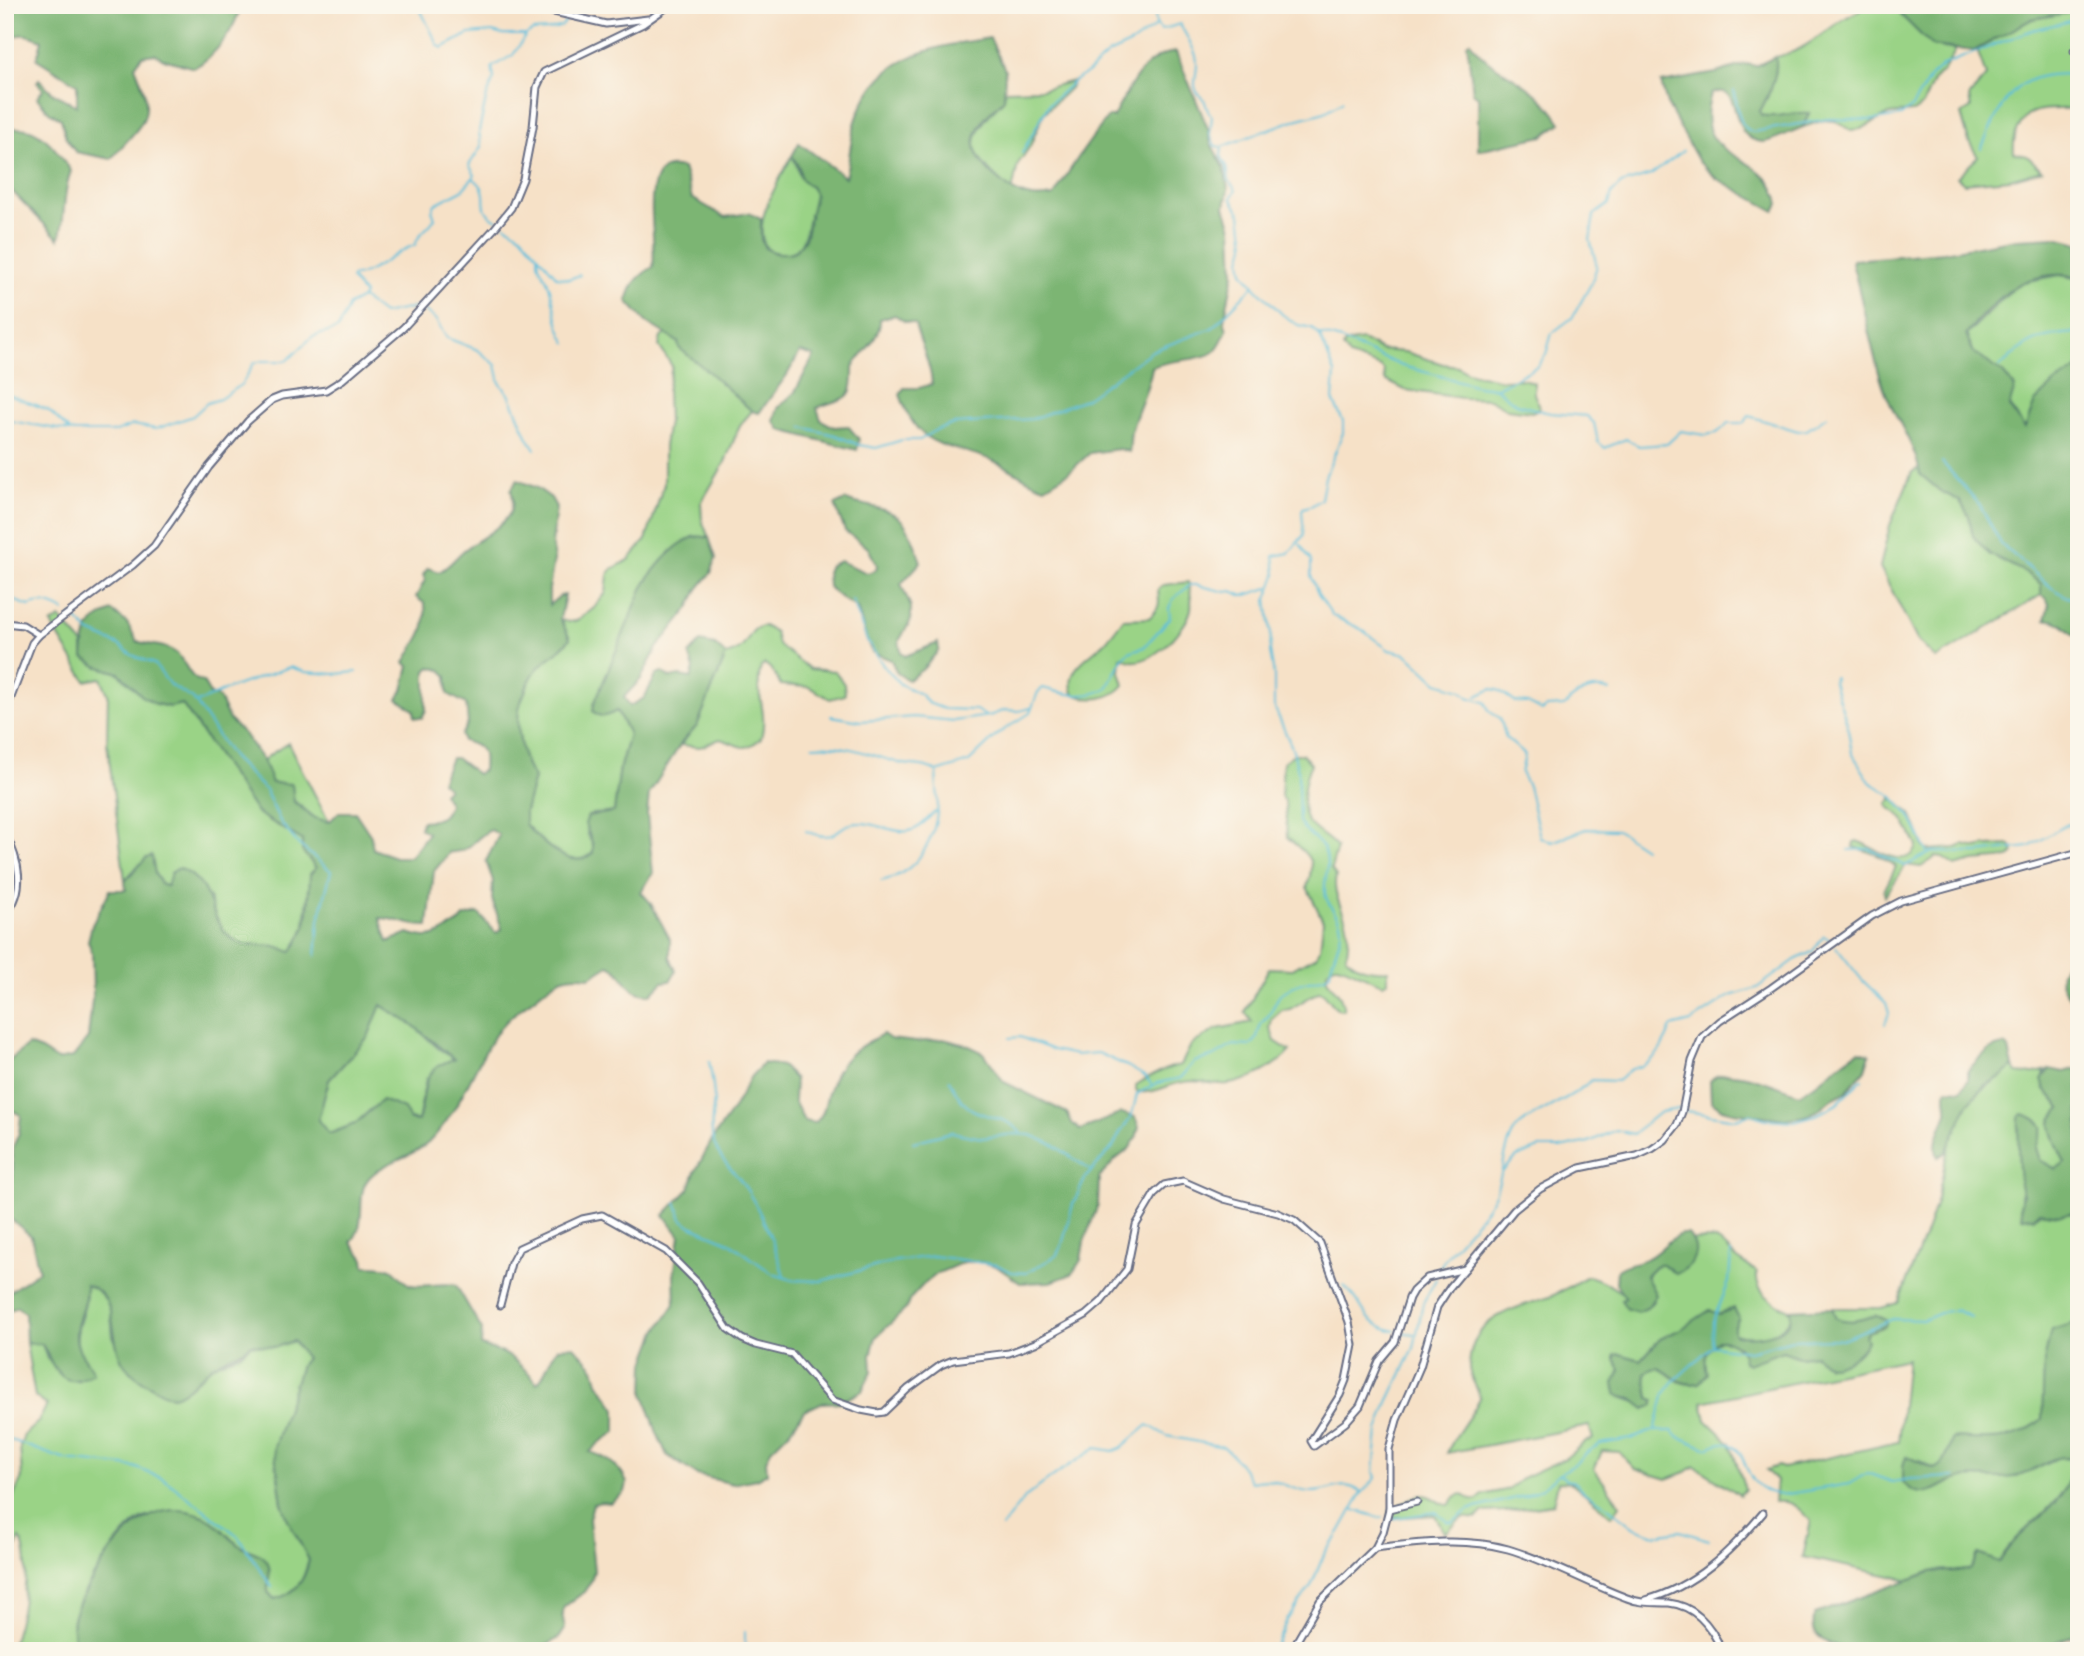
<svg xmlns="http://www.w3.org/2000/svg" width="2084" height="1656" viewBox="0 0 2084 1656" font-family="'Libre Bodoni',serif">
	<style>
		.green { fill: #9ad386; stroke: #5a8172; stroke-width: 2 }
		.forest { fill: #7bb573; stroke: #4b7268; stroke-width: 2; fill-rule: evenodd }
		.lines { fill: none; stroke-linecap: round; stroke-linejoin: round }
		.stream { stroke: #5cbedb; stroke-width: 2 }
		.minor-casing { stroke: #686d83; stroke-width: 9 }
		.minor { stroke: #fff; stroke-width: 5 }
	</style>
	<rect width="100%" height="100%" fill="#fbf7ec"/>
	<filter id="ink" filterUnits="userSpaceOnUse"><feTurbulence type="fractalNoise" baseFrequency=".0143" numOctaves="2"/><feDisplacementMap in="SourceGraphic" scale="14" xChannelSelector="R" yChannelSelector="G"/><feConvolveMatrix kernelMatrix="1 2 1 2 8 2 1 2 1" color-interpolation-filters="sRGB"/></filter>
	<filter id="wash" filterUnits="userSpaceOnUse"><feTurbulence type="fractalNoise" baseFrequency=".00686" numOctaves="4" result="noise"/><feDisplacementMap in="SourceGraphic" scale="28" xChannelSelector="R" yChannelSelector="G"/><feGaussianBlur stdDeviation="1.57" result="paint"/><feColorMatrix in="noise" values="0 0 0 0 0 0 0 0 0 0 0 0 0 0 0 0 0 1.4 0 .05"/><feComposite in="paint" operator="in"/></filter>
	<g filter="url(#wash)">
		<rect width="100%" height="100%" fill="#f6e1c7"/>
		<g class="green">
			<path d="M 1875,5 L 1891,5 L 1932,46 L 1956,50 L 1943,71 L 1933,81 L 1923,105 L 1913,112 L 1889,114 L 1861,129 L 1851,130 L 1835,121 L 1824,120 L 1803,127 L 1809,113 L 1773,117 L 1761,116 L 1760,111 C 1768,98 1780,72 1775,57 C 1812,52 1835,15 1875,5 Z"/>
			<path d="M 2079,11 L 2079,107 C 2060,112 2034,103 2022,122 C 2015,133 2013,139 2014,153 L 2027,156 L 2042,170 L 2010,179 L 1964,183 L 1957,177 L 1978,157 L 1969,142 L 1961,114 L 1971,108 L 1969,97 L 1986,76 L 1977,50 L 2016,27 L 2032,19 Z"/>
			<path d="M 1073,81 L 1070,88 L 1044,113 L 1030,146 L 1018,164 L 1012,192 C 968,153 961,142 1004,99 L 1005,90 L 1043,89 Z"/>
			<path d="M 792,156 C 797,163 797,169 800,177 C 803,183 812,185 815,193 C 817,200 812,208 810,215 C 803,241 802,260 769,251 C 747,227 780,180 792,156 Z"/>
			<path d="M 2060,275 L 2079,279 L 2079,368 L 2054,384 L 2025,429 L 1974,353 L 1966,335 L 2010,291 L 2023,282 Z"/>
			<path d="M 667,333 L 752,411 L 740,425 L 725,462 L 701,503 L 702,520 L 709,538 L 694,536 L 650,575 L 632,617 L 617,711 L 629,734 L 620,767 L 614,813 L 592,814 L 587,834 L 593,845 L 593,853 C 572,874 538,839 525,824 L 525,811 L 534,778 C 522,764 516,728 519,709 C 520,702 530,679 534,673 C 542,661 560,653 570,639 L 560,619 L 568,622 L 576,621 L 593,609 L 606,593 L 608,575 L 612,569 L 629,560 L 646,540 L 664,484 L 664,446 L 668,422 L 667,391 L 672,366 L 659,346 L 661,337 Z"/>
			<path d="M 1362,340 L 1381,350 L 1405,352 L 1443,364 L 1458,366 L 1467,372 L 1503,380 L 1523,379 L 1534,383 L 1534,394 L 1539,405 L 1538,409 L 1532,412 L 1507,409 L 1489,399 L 1462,398 L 1405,390 L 1385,380 L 1384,371 L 1381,367 L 1349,356 L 1343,347 L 1345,343 Z"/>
			<path d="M 1919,468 L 1920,474 L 1940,491 L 1960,501 L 1969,516 L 1973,536 L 1989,554 L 2025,572 L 2041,584 L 2041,595 L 1936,659 L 1917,640 L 1880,567 L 1890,525 L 1912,472 Z"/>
			<path d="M 1188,582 C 1190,586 1192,604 1191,609 C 1187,629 1153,664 1131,661 C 1127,660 1124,658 1121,657 L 1120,672 L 1124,685 C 1113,699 1088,703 1073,693 C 1064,667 1092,656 1106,641 C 1112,634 1118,626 1123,619 L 1149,618 C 1160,608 1160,604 1158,590 L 1164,585 Z"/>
			<path d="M 60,618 L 83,644 L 83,657 L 97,666 L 119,673 L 142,696 L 156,704 L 170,707 L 182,704 L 257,813 L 302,840 L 317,868 L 309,888 L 304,935 L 291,952 C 272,944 263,949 246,946 C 224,941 215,917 209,898 L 162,885 L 155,874 L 151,856 L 134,869 L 125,881 L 107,743 L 108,694 L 101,678 L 86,681 L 51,624 Z"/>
			<path d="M 764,626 L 775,632 L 778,645 L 810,669 L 835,671 L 844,684 L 845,695 L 830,699 L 809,687 L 781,685 L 771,669 L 765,664 L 761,667 C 753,691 769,711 761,738 C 742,755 740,744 720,739 L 700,747 L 680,745 L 697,726 L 726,655 C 754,648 744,628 764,626 Z"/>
			<path d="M 288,743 L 329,822 L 315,818 L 272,783 L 263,761 C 271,752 279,750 288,743 Z"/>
			<path d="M 1294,754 L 1302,754 L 1311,764 C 1304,777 1299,810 1308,822 C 1316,833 1329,837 1337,848 L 1331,869 L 1336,876 C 1331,897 1346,910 1348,930 C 1349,939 1348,948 1346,957 C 1358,969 1372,971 1388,970 L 1388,981 L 1383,984 C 1373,981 1344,965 1337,965 C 1333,964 1330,968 1327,971 L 1327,980 L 1340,996 L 1344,1009 L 1340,1010 C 1330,1005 1329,996 1320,991 L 1290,1009 L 1282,1010 L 1272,1019 L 1270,1028 L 1275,1041 L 1290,1051 C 1278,1066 1248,1082 1228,1084 C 1214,1086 1199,1079 1184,1082 C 1168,1084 1151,1096 1136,1091 L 1136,1085 C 1150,1076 1164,1068 1181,1065 L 1191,1045 L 1217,1029 L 1252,1022 L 1245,1012 L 1269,968 L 1292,969 L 1316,956 L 1320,949 L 1323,921 L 1307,887 C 1317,856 1308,857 1287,837 L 1285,802 L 1281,797 L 1283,762 Z"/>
			<path d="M 1892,798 L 1911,814 L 1924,847 L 1928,850 L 1956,848 L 1963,845 L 1977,848 L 1986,846 L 2011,845 L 2014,853 L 2009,858 L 1974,861 L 1955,866 L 1943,858 L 1936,857 L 1921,867 L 1906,865 L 1885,896 L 1884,891 L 1896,867 C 1884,855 1868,852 1853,847 L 1854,842 L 1857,841 C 1874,847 1907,873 1917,847 C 1916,842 1903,819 1900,816 C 1896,811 1891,810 1887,805 Z"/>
			<path d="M 380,1005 L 413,1025 L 438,1048 L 454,1059 L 426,1079 L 418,1121 L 371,1109 L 355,1124 L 329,1134 L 318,1120 L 329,1080 L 368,1037 Z"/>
			<path d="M 2013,1066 L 2017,1073 C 2028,1075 2039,1073 2050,1069 L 2044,1073 L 2045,1089 L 2061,1108 C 2055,1129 2052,1143 2066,1162 L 2056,1169 L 2040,1160 L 2036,1148 L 2040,1122 L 2031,1117 L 2018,1128 C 2020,1146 2023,1192 2020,1207 L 2034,1218 L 2039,1212 L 2060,1215 L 2079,1212 L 2079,1322 L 2051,1330 L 2042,1419 C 2015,1444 1987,1440 1953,1438 C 1947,1450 1948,1463 1934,1469 L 1920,1461 L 1935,1490 L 1952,1481 L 1973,1476 L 2017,1477 L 2059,1457 L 2074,1459 C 2068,1510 2021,1521 1999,1563 L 1979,1554 L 1971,1569 L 1952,1573 L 1945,1570 L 1930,1572 L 1909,1580 L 1803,1557 L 1811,1521 C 1797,1508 1794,1500 1774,1502 L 1776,1481 L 1766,1470 L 1778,1466 L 1783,1468 L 1898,1442 L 1907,1359 L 1702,1402 L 1706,1420 L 1730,1443 L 1745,1489 L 1740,1495 L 1695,1466 L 1686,1472 L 1667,1479 L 1635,1469 L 1619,1452 L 1602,1451 L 1594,1469 L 1620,1505 L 1612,1516 L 1572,1483 L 1558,1482 L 1553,1504 L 1507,1511 L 1482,1512 L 1476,1519 L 1463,1517 L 1445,1533 L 1435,1515 L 1388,1518 L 1390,1510 C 1402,1505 1415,1492 1428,1496 C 1437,1499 1441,1506 1449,1505 L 1456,1496 L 1462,1494 L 1472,1500 L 1477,1500 L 1483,1495 L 1509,1489 L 1524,1477 L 1566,1458 L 1586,1441 L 1593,1439 L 1589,1426 L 1447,1453 C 1455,1433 1471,1418 1480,1398 C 1478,1387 1469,1378 1469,1367 C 1471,1317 1510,1310 1549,1297 C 1563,1292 1575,1282 1588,1276 C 1607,1280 1628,1299 1647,1308 L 1654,1300 L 1646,1276 L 1658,1264 L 1663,1264 L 1671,1271 L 1685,1269 L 1692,1262 L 1693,1240 C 1718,1238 1716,1237 1733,1255 C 1739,1261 1749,1266 1757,1272 C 1754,1292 1774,1303 1790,1310 L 1792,1316 C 1782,1335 1754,1342 1734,1334 L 1729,1309 L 1719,1315 L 1710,1311 L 1681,1329 L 1660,1339 L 1641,1360 L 1625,1356 L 1620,1370 L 1621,1397 L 1636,1402 L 1649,1398 L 1645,1374 L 1654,1367 C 1671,1370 1673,1385 1693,1384 L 1706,1352 L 1719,1340 L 1730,1341 L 1742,1352 L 1744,1357 L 1763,1358 L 1783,1351 L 1799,1357 L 1815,1355 L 1828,1366 C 1851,1366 1855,1348 1868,1332 L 1863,1320 L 1846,1322 L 1836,1318 L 1832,1308 L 1881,1308 L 1898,1303 C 1913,1266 1929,1229 1939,1191 C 1947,1158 1947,1134 1968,1104 C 1982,1085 1998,1082 2013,1066 Z"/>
			<path d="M 86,1284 L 104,1295 L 110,1305 L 113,1336 L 130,1372 L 171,1396 L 217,1363 L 241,1354 L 251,1344 L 276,1347 L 293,1341 L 306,1358 L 301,1365 L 274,1447 L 282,1503 L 309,1560 L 301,1584 L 284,1597 L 274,1599 L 268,1592 L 267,1583 L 243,1550 L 207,1517 C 191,1517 160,1514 147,1517 C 123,1523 79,1595 73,1618 C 71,1627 75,1641 76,1651 L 9,1651 C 20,1625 34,1562 20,1538 L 5,1573 L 5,1509 L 8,1508 L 22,1478 L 20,1447 L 24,1435 L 38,1422 L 47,1405 L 35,1397 L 26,1343 L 42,1344 L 47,1359 L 76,1381 L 88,1376 L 91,1367 C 70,1346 76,1333 84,1308 C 86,1301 86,1292 86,1284 Z"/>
		</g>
		<g class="forest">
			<path d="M 5,5 L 241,5 C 235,30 215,56 194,68 L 164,59 L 155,54 L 142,56 L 135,66 C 157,120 145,119 111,159 L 76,152 L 66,138 L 61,119 L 49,112 L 37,98 L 43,89 L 37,82 L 39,79 L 53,93 L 77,106 L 77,84 L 37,59 L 42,40 C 27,34 18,31 5,43 Z"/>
			<path d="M 1891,5 L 2079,5 L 2079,11 L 2032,19 L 1974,51 L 1932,46 Z"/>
			<path d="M 990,38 L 1005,70 L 1004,99 C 993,110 979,121 975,138 C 971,162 1006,191 1027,196 C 1035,199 1045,197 1054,196 C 1069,170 1089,141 1108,117 L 1113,117 C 1128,91 1142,55 1176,52 L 1209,131 L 1211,144 L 1224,167 L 1228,189 L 1225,207 L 1232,228 L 1234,274 L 1224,320 L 1227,330 C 1223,338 1219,349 1212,353 C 1199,361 1170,359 1152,367 C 1149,388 1138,408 1132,429 C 1129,436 1131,444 1129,452 L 1119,449 L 1090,453 L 1068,473 L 1045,487 C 1027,482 1013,469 996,462 C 949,441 919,455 900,394 L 904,388 L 919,388 L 932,384 C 931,363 920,344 915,324 L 904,321 L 895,315 L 880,319 C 881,338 862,352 853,367 C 854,406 845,395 817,408 L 821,420 L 834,427 L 848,426 L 859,439 L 857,450 L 781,430 L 774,421 L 778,408 L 795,392 L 814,356 L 800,352 L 787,375 L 759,413 L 752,411 L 710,373 L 679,348 L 678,342 L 646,322 L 627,301 C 632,283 638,276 653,267 C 657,242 643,188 662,170 C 668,165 677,167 683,168 L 692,198 L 725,217 L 749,213 L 761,219 L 761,239 L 765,248 L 775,253 L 790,253 L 796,250 L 805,239 L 815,194 L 811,187 L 801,179 L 799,167 L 792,156 L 799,143 L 845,177 C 850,160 850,142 855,124 C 876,55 927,48 990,38 Z"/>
			<path d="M 1470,41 C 1482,62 1508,73 1526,86 C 1540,96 1552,108 1561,123 L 1543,136 L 1478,150 L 1478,97 L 1473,93 L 1467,43 Z"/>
			<path d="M 1775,57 C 1780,72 1767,98 1760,111 L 1761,115 C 1778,119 1792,111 1809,113 L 1803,127 C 1795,130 1768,143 1763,142 C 1724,140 1746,79 1711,94 C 1689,167 1770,147 1779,204 L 1775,211 L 1716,178 L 1699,162 L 1667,104 L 1661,83 L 1716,73 L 1746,64 L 1756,66 Z"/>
			<path d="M 5,126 C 13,130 19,127 27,129 C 47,134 60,155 71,171 C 62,193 66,217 59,239 L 5,184 Z"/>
			<path d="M 2056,237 L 2079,243 L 2079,279 C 2064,271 2039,276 2024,282 C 2009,287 1975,321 1966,335 L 1974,353 L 2002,372 L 2015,387 L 2009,407 L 2025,428 L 2035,402 L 2054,384 L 2079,368 L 2079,639 C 2068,630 2059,618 2045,620 L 2049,604 L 2046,598 L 2041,595 L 2041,584 L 2025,572 L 1989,554 L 1973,536 L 1969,516 L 1960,501 L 1940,491 L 1920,474 C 1915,443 1895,419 1884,389 C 1870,348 1864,305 1852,263 L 1853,260 L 1944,252 L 2016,239 Z"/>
			<path d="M 517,480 L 537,488 L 551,498 L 556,507 L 552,545 L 554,560 L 549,589 L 549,605 L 560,596 L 565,595 L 560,619 L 570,638 C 560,653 542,661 534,673 C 530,679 520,702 519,709 C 516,728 522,764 534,778 L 525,811 L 525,824 C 538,839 572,874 593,853 L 593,845 L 585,824 L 588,816 L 614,812 L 620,767 L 629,734 L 617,711 C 609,715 601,720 593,711 L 594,704 L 642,589 C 653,569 684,528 709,538 L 716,558 L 711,573 L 698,589 L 689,608 L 657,648 L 641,679 L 624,697 L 630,706 L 644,698 L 657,674 L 662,672 L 670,678 L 680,676 L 691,678 L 694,669 L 689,654 L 700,642 L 715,645 L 726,655 L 697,726 L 682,742 L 649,794 L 647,815 L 653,873 L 641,892 L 650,902 L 670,939 L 670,957 L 676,971 L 670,981 L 663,982 L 651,994 C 624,995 628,973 609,965 L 590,977 C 565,973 557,979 538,995 C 523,1007 506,1018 495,1035 C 472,1069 459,1113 428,1143 C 411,1158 384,1161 369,1178 C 354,1195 369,1223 351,1242 L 364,1259 L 365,1266 C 374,1266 386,1266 393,1270 C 400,1274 402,1283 411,1285 C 423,1288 441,1282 456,1285 L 482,1330 L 481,1346 C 488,1348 496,1350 503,1353 C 511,1356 533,1376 537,1383 C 545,1377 549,1358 558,1348 L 574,1346 L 594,1368 L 598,1382 L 616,1409 L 616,1432 L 599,1443 L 590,1452 C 608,1458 619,1465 627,1483 L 625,1492 L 610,1503 L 601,1502 L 593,1504 L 589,1519 L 594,1571 L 591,1581 L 584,1592 L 564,1607 L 562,1613 L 565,1629 L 560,1637 L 538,1651 L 76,1651 C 75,1641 71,1628 73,1619 C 75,1608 84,1595 89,1585 C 112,1544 149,1492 204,1516 C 215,1521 226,1534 236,1543 C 245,1552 266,1551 269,1566 C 271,1574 267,1584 268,1592 L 274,1599 C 295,1595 305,1580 309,1560 L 288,1520 L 282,1503 L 274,1447 L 301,1365 L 306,1358 L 293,1341 L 276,1347 L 251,1344 C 239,1356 229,1354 217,1363 C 200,1373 192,1391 171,1397 C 157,1389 136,1380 126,1367 C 106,1342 123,1296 86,1285 C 88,1306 72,1323 77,1344 C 80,1356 90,1362 93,1373 C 62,1393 54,1368 42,1344 L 26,1343 L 25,1313 L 17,1307 L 5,1312 L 5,1295 L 39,1271 L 31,1236 L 5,1214 L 5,1201 L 13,1174 L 13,1147 L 19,1133 L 21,1115 L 9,1109 L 7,1094 L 8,1062 L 28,1045 L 41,1050 L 57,1060 L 73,1057 L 88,1038 L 93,991 L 92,952 L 88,941 L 92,925 L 110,890 L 126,890 L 125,881 L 146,858 L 152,856 L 155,874 L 162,885 L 167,886 L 171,873 L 179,868 C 216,885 205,913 229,936 C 242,949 259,943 275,946 C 281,947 286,950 291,952 C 312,925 308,906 310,874 L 316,868 L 302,851 L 302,840 L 257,813 L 182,704 L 170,707 L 156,704 L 142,696 L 119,673 L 97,666 L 83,657 C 84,632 88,621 112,611 L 127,623 L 137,641 C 149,646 165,644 176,653 C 187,662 187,678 203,682 L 210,694 L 219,698 L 229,720 L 244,734 L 263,761 L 272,783 L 292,784 L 294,802 L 315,818 L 329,822 L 339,812 L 355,812 L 371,836 L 373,849 L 395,857 L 410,857 L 428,833 L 420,828 L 422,821 C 437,820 446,819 449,803 L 443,793 L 448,788 L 441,781 L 451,758 L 456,758 L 477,774 L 483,770 C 485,748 482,747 463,741 L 461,735 L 468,723 L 466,704 L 448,694 L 447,676 L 441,670 L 430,667 L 426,671 L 426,710 L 422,718 L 415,717 L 414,710 L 398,699 L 403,690 L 409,666 L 405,663 C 417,637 427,637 425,604 L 416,597 L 425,580 L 423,575 L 428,568 L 439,572 C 450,566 455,558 463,551 C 482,535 522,522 511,490 ZM 491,830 L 499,835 L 486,861 L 493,881 L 492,899 L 502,929 L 496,933 L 478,913 L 464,917 C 460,924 457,923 451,927 C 435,938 427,940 408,933 L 388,942 L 380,918 C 396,918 411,927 428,926 L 434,871 L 450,852 C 470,854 475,836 491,830 ZM 381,1005 L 413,1025 L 454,1059 C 417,1070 428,1091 418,1121 L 410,1120 L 404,1109 L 382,1100 L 355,1124 L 329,1134 L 318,1120 L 329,1080 L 368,1037 Z"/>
			<path d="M 845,500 C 860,505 887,508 898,517 C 910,526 916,548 921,562 L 901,584 L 911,607 L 911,620 L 899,641 L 901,652 L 905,656 L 938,643 L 939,650 L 923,669 L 908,680 L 897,673 L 891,660 L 872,652 C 863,635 863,625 857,608 L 842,599 L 828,587 L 827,572 L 830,565 L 840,561 L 867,573 L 876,570 L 877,565 L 868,548 L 845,531 L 835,505 Z"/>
			<path d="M 2079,949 L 2079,1008 C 2066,993 2052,981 2066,962 C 2070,956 2072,952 2079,949 Z"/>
			<path d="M 883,1034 L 890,1039 L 916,1042 L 943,1039 L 967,1045 L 984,1053 L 1004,1082 L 1067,1113 L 1072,1123 L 1080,1130 L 1122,1113 L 1135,1117 L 1139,1127 L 1136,1138 L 1129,1149 L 1115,1160 L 1099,1178 L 1098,1205 L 1084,1242 L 1081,1260 L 1072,1274 L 1051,1282 L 1020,1283 L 996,1266 L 980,1262 L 964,1262 L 938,1273 L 923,1285 L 910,1299 L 906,1309 L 876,1337 L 871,1355 L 872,1371 L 862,1391 L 841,1402 L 821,1403 L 804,1411 L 791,1430 L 771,1450 L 766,1460 L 767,1473 L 756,1479 L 733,1484 L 697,1475 L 667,1455 L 657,1433 L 644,1394 L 645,1363 L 657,1331 L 675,1304 L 674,1275 L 680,1236 L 664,1215 L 689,1189 L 694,1174 L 713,1138 L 732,1111 L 751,1076 L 764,1063 L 782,1066 L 795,1079 L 794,1101 L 804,1121 L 815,1123 C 825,1114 824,1106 828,1093 C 838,1060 853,1049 883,1034 Z"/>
			<path d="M 2005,1045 L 2009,1050 L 2013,1066 L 2003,1076 L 1985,1085 L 1968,1104 L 1946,1152 L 1938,1157 C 1931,1141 1944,1126 1947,1112 C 1948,1104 1944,1096 1947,1089 L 1961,1090 L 1968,1080 L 1968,1070 C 1981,1058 1986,1047 2005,1045 Z"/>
			<path d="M 1859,1051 L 1870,1054 L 1865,1070 L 1846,1092 L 1830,1100 L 1817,1111 L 1806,1116 L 1785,1119 L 1733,1112 L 1722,1109 L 1711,1101 L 1710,1081 C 1724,1061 1780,1088 1800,1094 C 1822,1083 1837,1063 1859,1051 Z"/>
			<path d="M 2079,1068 L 2079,1212 L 2060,1215 L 2039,1212 L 2034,1218 L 2022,1217 L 2020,1207 L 2023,1195 L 2020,1185 L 2018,1152 L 2019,1117 L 2023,1114 C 2031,1116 2038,1120 2043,1127 L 2036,1148 L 2040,1160 L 2056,1169 L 2065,1162 C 2061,1155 2050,1131 2051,1123 C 2052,1117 2057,1112 2061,1108 L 2045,1089 L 2042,1080 L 2050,1069 L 2064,1072 Z"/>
			<path d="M 1681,1234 L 1688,1234 C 1702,1250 1694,1266 1676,1274 L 1663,1264 L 1658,1264 L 1646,1276 L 1656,1295 L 1647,1308 L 1638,1312 L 1627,1309 L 1621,1300 L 1626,1298 L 1616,1284 L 1617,1270 C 1627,1262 1638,1264 1648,1258 C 1661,1251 1668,1239 1681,1234 Z"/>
			<path d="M 1734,1308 L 1739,1318 L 1734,1328 L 1734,1334 C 1750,1341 1798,1334 1790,1310 L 1832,1308 L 1836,1318 C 1852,1324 1861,1319 1877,1315 L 1887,1321 L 1885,1326 L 1868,1332 L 1865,1336 L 1867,1341 C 1860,1355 1843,1366 1828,1366 L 1815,1355 L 1799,1357 L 1783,1351 L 1748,1364 L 1744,1362 C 1743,1348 1733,1339 1719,1340 C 1703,1353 1704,1355 1707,1374 L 1699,1383 C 1669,1389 1665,1355 1645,1374 L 1649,1398 L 1654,1400 L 1654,1405 L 1645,1409 L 1632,1399 L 1621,1397 L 1616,1394 L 1614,1383 L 1620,1370 L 1615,1360 L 1615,1355 L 1620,1354 L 1641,1360 L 1660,1339 L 1681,1329 L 1710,1310 L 1719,1315 Z"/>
			<path d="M 2079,1322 L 2079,1636 L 2073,1635 L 2036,1651 L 1850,1651 C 1831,1643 1807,1642 1815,1614 L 1930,1572 C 1945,1570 1957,1573 1971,1569 L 1978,1554 L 1999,1562 C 2020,1524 2071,1507 2074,1459 C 2056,1450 2036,1472 2018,1476 C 1996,1482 1974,1473 1952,1481 C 1942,1485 1934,1493 1922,1493 C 1914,1493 1909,1488 1903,1483 L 1903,1466 L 1906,1456 L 1934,1469 C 1948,1463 1947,1450 1953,1438 C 1986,1440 2016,1443 2042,1419 L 2044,1361 L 2051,1330 Z"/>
		</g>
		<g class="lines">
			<g class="stream">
				<path d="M 418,5 L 438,45 L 442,48 L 469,34 L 493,32 L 503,35 L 526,35 L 533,31 L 549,30 L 562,26 L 568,18"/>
				<path d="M 571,13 L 576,5"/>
				<path d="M 1156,24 L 1155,14 L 1158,5"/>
				<path d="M 1157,25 L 1161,30 L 1180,24 C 1185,34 1193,46 1196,56 C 1201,73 1186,87 1204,99 L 1208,111 L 1212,116 L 1210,134 L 1215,146 L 1222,147 L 1291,121 L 1325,112 L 1343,101"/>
				<path d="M 1734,91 C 1738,105 1737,127 1753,132 L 1828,119 L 1874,120 L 1901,116 L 1911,108 L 1931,76 L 1943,65 L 2032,30 L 2079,19"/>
				<path d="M 1981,149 C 2005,97 2015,69 2079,75"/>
				<path d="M 1022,153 L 1049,104 L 1074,81 L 1086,74 L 1108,54 L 1132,43 L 1156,26"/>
				<path d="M 497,220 C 472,206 496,195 473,178 L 475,175 L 469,165 L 481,147 L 479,131 L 486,99 L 494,78 L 492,67 L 513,55 L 526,35"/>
				<path d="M 505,225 L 521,235 L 557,277 L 569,279 L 580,275"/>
				<path d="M 538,257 C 537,268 545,273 548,283 C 556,304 555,325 567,343"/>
				<path d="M 417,307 L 383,314 L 362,298 L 364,294 L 351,279 L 353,276 C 367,278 397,250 415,245 C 421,229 428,230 435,218 L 432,211 L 435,204 L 462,190 L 473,178"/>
				<path d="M 424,310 L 435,319 L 447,338 L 478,350 L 496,365 L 500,383 L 509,394 L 528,438 L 535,449"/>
				<path d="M 1319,334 L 1341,340 L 1402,366 L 1478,386 L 1496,388 L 1516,404 L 1550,413 L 1587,416 L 1594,423 L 1598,442 L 1605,448 L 1626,439 L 1639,446 L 1667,444 L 1681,431 L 1705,435 L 1717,433 L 1729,423 L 1744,423 L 1749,416 L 1798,431 L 1807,430 L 1827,416"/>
				<path d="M 2000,367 C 2025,341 2042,334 2079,333"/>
				<path d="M 1497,388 L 1538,366 L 1546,354 L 1552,333 L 1572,318 L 1591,284 L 1597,266 L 1590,240 L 1594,215 L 1609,204 L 1612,193 L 1621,184 L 1651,175 L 1683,151"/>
				<path d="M 5,393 L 48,410 L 69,430"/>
				<path d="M 5,420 L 75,432 L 116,432 L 133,425 L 156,429 L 193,416 L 207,403 L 220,399 L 233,390 L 242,384 L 254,363 L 262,361 L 287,361 L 312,337 L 338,329 L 349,305 L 362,298"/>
				<path d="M 802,427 L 835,435 L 859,445 L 876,448 L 902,440 L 920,440 L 934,431 L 954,424 L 1032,419 L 1085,399 L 1152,351 L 1212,328 L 1253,286"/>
				<path d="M 1942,462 L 1980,505 L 2001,544 L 2052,588 L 2067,597 L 2079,600"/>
				<path d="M 1300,544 L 1311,561 L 1311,576 L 1318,594 L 1333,616 L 1361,629 L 1389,650 L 1407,654 L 1438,683 L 1461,690 L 1468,697 L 1485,702 L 1490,712 L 1500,718 L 1506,738 L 1525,755 L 1521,773 L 1528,786 L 1540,837 L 1552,842 L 1586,829 L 1617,830 L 1644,848"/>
				<path d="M 5,597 L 29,606 C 41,600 53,604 64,611"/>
				<path d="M 852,600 L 867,641 L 883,665 L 900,684 L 920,694 L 928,703 L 944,709 L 976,710 L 986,716"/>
				<path d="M 72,615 L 89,632 L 119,645 L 132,655 L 154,664 L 170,685 L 193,699 L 232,757 L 265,790 L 281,823 L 299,845 L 331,871 L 319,920 L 316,956"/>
				<path d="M 1834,677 L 1833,682 L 1847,723 L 1852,753 L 1870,782 L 1891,795 L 1910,816 L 1928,853"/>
				<path d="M 1477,696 L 1492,689 L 1498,690 L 1515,702 L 1528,703 L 1542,711 L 1547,707 L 1564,706 C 1577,693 1592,684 1610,691"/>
				<path d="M 197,703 L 230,688 L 290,667 L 305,672 L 334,674 L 357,672"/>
				<path d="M 831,716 L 861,721 L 914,717 L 954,721 L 989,716 L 1005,710 L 1019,711 L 1031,708"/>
				<path d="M 813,746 C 842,743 872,755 899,763 C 913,767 924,763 937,772"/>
				<path d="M 937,772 L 969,762 L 999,733 L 1030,713 L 1038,692 L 1043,688 C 1063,694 1087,700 1107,688 L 1123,657 L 1129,652 L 1144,647 L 1170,618 L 1169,608 L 1173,599 L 1190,585 L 1197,585 L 1226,592 L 1232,591 L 1243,596 L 1271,587"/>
				<path d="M 806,831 C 842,846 832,822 861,823 C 875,823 897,834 909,831 C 921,829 927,818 935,812"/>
				<path d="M 1849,850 L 1869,849 L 1905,866 L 1932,852 L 1978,853 L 2029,847 L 2066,825 L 2079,821"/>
				<path d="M 881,881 C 919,873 937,837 938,801 C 938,791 935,782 937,773"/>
				<path d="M 1836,947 L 1862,980 L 1886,1003 L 1889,1013 L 1885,1024"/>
				<path d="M 1010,1038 L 1020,1037 L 1053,1050 L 1076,1055 L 1098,1053 L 1129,1067 L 1146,1077 L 1151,1084"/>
				<path d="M 709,1061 C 711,1073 714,1087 714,1099 C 713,1113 709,1129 714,1143 C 719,1159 732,1169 742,1182 C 762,1212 774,1242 784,1276"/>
				<path d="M 949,1080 C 956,1092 962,1105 975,1111 C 992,1119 1008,1117 1021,1133"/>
				<path d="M 1686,1111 L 1736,1119 L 1750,1114 L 1766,1119 L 1794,1121 L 1816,1115 L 1837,1104 L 1862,1079"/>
				<path d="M 913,1142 L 951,1132 L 982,1138 L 1014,1134 L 1031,1135 L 1054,1145 L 1090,1170"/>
				<path d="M 1503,1171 L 1517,1157 L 1539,1148 L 1560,1148 L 1589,1142 L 1616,1130 L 1633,1134 L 1660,1112 L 1679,1109"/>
				<path d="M 676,1202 L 682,1219 L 691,1226 L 729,1242 L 773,1274 L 793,1280 L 821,1281 L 896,1261 L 934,1256 L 997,1265 L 1012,1272 L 1026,1273 L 1056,1256 L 1062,1245 L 1073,1204 L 1086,1177 L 1113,1147 L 1121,1131 L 1131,1118 L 1137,1094 L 1157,1083 L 1181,1078 L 1194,1062 L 1215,1056 L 1233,1045 L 1250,1046 L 1256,1040 L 1261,1024 L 1269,1015 L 1280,994 L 1297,984 L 1325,977 L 1330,973 C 1331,958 1340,945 1341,931 C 1342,917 1330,909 1326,897 C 1321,885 1332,866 1324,849 C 1317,838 1304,833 1299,821 L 1298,771 L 1293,750 L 1274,706 L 1274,676 L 1270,651 L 1271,633 L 1267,599 L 1276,575 L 1274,556 L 1289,553 L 1304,535 L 1302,511 L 1303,508 L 1313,505 L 1321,499 L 1325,477 L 1343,433 L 1343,421 L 1333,400 L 1335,373 L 1320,336 L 1312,328 L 1298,325 L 1283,315 L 1256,288 L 1243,272 L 1241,260 L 1245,245 L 1241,214 L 1231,198 L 1236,190 L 1229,181 L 1227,167 L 1221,156 L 1222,147"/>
				<path d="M 1437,1273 C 1450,1244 1479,1225 1494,1196 C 1504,1177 1503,1140 1519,1126 C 1541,1108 1571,1100 1591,1080 L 1617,1081 C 1623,1078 1625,1073 1630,1070 C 1634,1067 1641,1067 1646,1064 C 1658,1057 1667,1040 1671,1027 L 1691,1022 L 1730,996 L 1757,988 L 1795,960 L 1812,952 L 1824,936 L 1830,940"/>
				<path d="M 1343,1286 C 1369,1305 1356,1321 1395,1331"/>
				<path d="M 1400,1332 L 1415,1334"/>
				<path d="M 1712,1346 L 1750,1351 L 1792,1340 L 1842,1339 L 1893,1319 L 1924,1320 L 1943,1312 L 1956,1310 L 1971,1317"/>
				<path d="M 1655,1430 L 1665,1393 L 1674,1381 L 1712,1346 L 1713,1321 L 1729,1282 L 1731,1253"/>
				<path d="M 5,1438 L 66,1460 L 134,1467 L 164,1479 L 237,1535 L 272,1587"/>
				<path d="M 1560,1474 L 1566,1480 L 1576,1482 L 1585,1493 L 1607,1506 L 1633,1527 L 1655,1535 L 1680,1531 L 1709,1540"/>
				<path d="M 1354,1510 L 1382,1518"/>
				<path d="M 1391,1519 L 1436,1512 L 1449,1522 L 1453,1522 L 1468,1510 L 1524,1496 L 1541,1489 L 1557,1475 L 1577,1463 L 1587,1452 L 1600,1444 L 1631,1439 L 1653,1431 L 1673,1431 L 1677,1436 L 1706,1448 C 1713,1447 1719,1441 1727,1443 C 1752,1450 1738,1489 1781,1495 L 1849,1484 L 1867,1473 L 1892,1482 L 1910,1479 L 1955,1477"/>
				<path d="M 1002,1527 L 1024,1498 L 1059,1472 L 1096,1448 L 1113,1451 L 1121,1448 L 1148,1425 L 1167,1436 L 1224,1447 L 1239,1462 L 1251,1482 C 1279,1475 1285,1490 1310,1492 C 1330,1493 1343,1478 1362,1493"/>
				<path d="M 745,1651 L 745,1631"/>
				<path d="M 1273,1651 L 1287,1620 L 1311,1586 L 1325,1552 L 1336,1539 L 1362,1493 L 1376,1478 L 1374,1471 L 1378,1431 L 1388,1402 L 1414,1348 L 1423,1303 L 1436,1279"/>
			</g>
		</g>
	</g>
	<g filter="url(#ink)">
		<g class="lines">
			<g class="minor-casing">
				<g id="minor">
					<path d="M 495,5 L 554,12 L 606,24 L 648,19"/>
					<path d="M 2074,51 L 2079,53"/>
					<path d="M 5,623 L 23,625 L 39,635"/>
					<path d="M 5,713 L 32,643 L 39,635 L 133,565 L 154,546 L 209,467 L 248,421 L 272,400 L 282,396 L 326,390 L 342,380 L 403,328 L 494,229 L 511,208 L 523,179 L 533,127 L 537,87 L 544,72 L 643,24 L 670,5"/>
					<path d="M 5,833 C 19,860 27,890 5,915"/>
					<path d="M 500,1305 L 511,1263 L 519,1248 L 582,1219 L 602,1215 L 666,1251 L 698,1283 L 728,1329 L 742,1339 L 756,1345 L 792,1354 L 832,1400 L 861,1410 L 877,1413 L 884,1412 L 908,1389 L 941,1365 L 953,1360 L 1009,1353 L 1035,1343 L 1086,1315 L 1101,1302 L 1127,1269 L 1136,1225 L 1155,1193 L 1164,1185 L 1183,1181 L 1224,1199 L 1278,1213 L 1294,1220 L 1320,1243 L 1349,1322 L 1353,1345 L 1346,1380 L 1340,1395 L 1311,1441 L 1314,1446 L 1345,1423 L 1360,1406 L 1379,1361 L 1395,1342 L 1409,1298 L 1413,1291 L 1427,1278 L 1465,1269"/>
					<path d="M 1389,1509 L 1417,1502"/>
					<path d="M 1375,1548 C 1418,1543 1465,1537 1508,1549 C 1549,1561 1587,1583 1627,1598 C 1641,1604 1654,1602 1669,1603 C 1696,1606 1712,1627 1722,1651"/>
					<path d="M 1646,1600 C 1696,1586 1730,1552 1763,1513"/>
					<path d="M 1291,1651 L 1320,1601 L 1375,1548 L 1383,1532 L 1389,1509 L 1389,1449 L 1397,1420 L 1420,1367 L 1437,1307 L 1450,1287 L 1514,1210 L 1540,1189 L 1580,1168 L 1637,1156 L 1652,1149 L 1665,1140 L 1677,1125 L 1682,1112 L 1692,1061 L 1702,1037 L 1720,1021 L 1771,988 L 1872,916 L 1901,901 L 2079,852"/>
				</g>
			</g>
			<use href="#minor" class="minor"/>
		</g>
	</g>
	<rect width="2084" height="1656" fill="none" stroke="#fbf7ec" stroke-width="28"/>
</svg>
